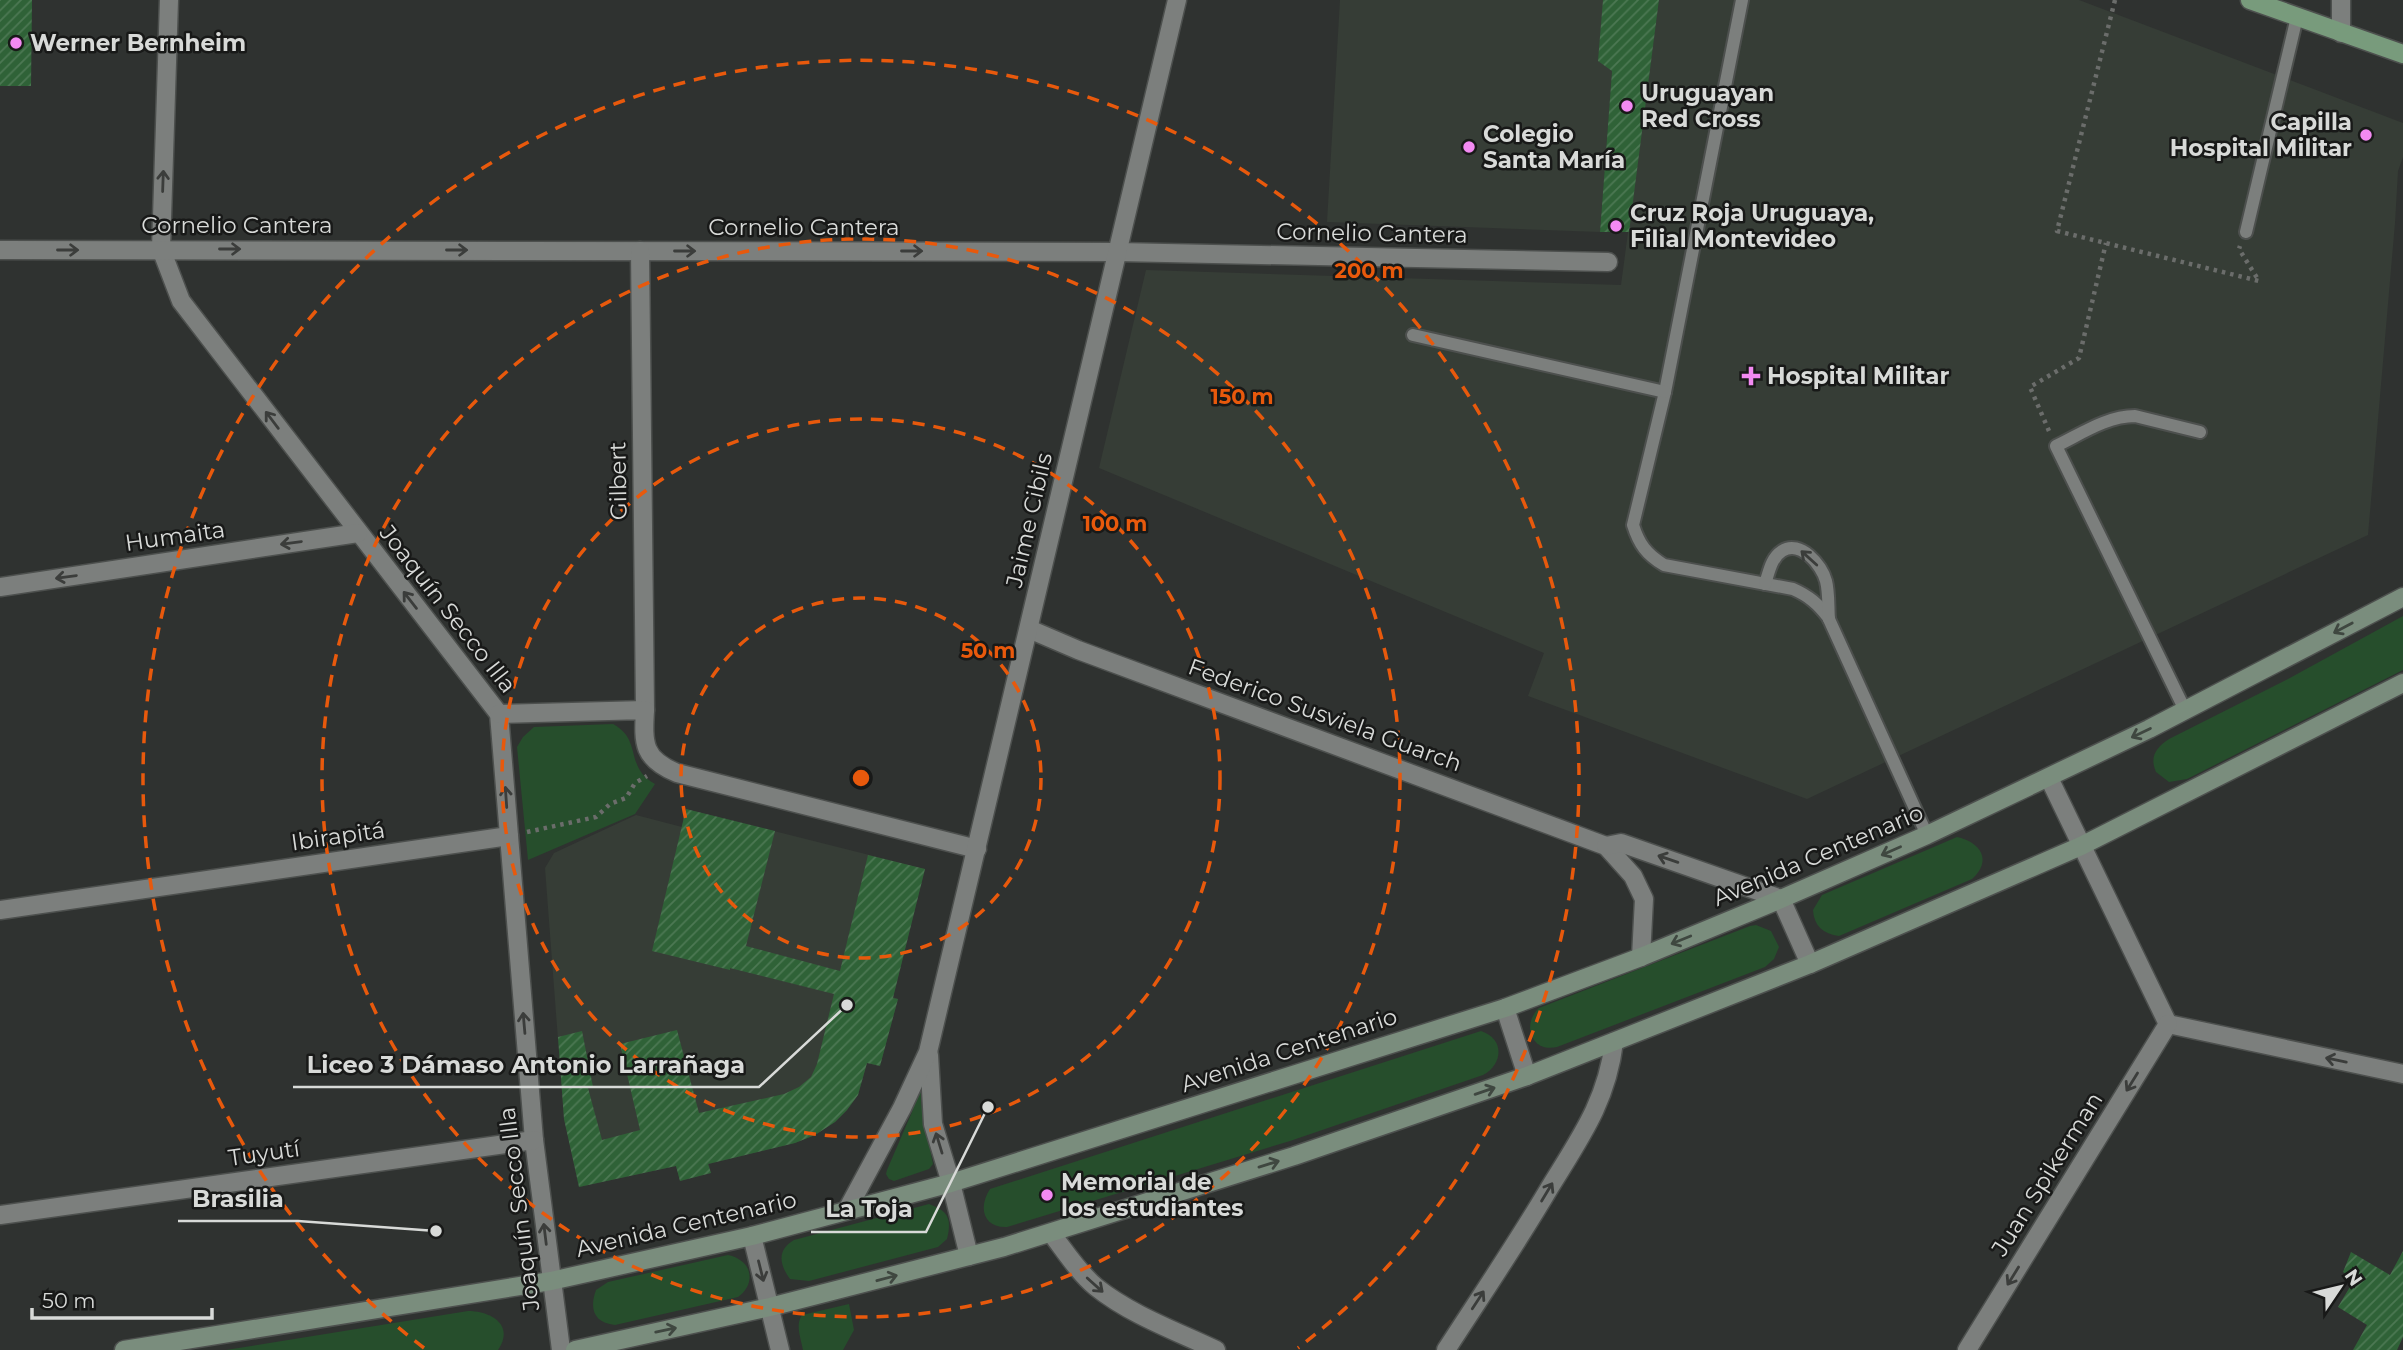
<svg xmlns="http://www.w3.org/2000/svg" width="2403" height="1350" viewBox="0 0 2403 1350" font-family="Montserrat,sans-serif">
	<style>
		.built { fill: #363d36 }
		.grass { fill: #264e2c }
		.building { fill: url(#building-hatch) }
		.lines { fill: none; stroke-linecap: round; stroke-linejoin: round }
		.lane-casing { stroke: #4d504e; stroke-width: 16 }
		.street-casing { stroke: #4d504e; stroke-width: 21 }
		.secondary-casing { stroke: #4d504e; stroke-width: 21 }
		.primary-casing { stroke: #4d504e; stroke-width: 21 }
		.path { stroke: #6b6d6b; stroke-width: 4.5; stroke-dasharray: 3.5 5; stroke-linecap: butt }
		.lane { stroke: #7c7f7d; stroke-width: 12 }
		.street { stroke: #7c7f7d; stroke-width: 18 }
		.secondary { stroke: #7a8d7d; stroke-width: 18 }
		.primary { stroke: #789b7c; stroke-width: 18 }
		.oneway { stroke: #3b3d3b }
		.oneway2 { stroke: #3f4740 }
		.ring { fill: none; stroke: #e8590c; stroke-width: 3.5; stroke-dasharray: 12 9 }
		.poi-dot { fill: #f38af2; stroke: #181918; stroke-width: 2.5 }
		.labels { text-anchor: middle; stroke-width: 5; stroke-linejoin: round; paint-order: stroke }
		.poi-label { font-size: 23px; font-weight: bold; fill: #d8dad8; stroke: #181918; text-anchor: start }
		.street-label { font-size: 23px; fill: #d8dad8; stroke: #181918 }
		.centre { fill: #e8590c; stroke: #181918; stroke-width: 3.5 }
		.ring-label { font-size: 21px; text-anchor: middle; font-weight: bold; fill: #e8590c; stroke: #181918; stroke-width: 5; stroke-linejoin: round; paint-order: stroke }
		.leader { fill: none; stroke: #d8dad8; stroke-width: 2.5 }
		.callout-dot { fill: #d8dad8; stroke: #181918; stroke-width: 2.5 }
		.callout-label { font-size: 24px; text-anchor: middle; font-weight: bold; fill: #d8dad8; stroke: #181918; stroke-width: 5; stroke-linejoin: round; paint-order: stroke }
	</style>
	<defs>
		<pattern id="building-hatch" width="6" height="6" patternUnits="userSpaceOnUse" patternTransform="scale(1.75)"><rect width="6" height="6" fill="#2f6237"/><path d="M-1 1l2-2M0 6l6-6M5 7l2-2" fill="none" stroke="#4c7853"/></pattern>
	</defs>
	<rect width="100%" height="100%" fill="#2f3230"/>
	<g class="built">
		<path d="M 1340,0 L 1603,0 L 1612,71 L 1600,232 L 1327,222 Z"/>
		<path d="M 1659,0 L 2079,0 L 2403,123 L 2403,157 L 2398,171 L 2395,223 L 2368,535 L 1807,799 L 1528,696 L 1544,653 L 1099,468 L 1146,270 L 1621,285 Z"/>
		<path d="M 686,809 L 925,869 L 893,997 L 898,999 L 880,1066 L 867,1063 L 858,1095 L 847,1110 L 835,1122 L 815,1135 L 795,1143 L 709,1164 L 711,1173 L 680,1181 L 676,1166 L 579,1187 L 564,1119 L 545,868 L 554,853 L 636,815 L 682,827 Z"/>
	</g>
	<g class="grass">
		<path d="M 2403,616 L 2403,670 L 2187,779 L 2169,782 L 2156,772 C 2149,756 2157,747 2169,739 L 2288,679 Z"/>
		<path d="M 613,724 C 643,740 624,767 655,784 L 635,814 L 528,860 L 517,747 L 523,737 L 534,727 Z"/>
		<path d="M 1957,837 C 1980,842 1993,860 1972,879 L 1839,936 C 1823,934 1814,926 1813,910 L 1822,895 Z"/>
		<path d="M 1756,925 L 1771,931 L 1779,947 L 1774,959 L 1765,967 L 1557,1047 C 1532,1053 1521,1025 1539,1008 L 1750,926 Z"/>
		<path d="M 1481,1031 C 1505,1039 1503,1064 1483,1075 L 1290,1141 L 1007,1227 C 983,1228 978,1207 990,1189 Z"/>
		<path d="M 926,1066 L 921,1102 L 933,1164 L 929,1169 L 894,1181 L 889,1179 L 886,1174 L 887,1170 L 912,1112 Z"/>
		<path d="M 929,1204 C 948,1211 952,1218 947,1239 L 938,1247 L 809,1281 L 790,1279 C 779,1264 777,1250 794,1240 Z"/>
		<path d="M 728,1255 C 752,1260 757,1283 738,1297 L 615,1325 C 594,1323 589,1309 596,1290 L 608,1282 Z"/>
		<path d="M 849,1304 L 854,1330 L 843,1350 L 803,1350 C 801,1338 795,1325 802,1315 Z"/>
		<path d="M 468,1311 C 491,1311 515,1325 498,1350 L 226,1350 Z"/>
	</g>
	<g class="building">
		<path d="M 0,0 L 32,0 L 31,86 L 0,86 Z"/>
		<path d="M 1603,0 L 1659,0 L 1629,232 L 1600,232 L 1612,71 L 1598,61 Z"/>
		<path d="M 686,809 L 775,831 L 746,946 L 840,971 L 868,855 L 925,869 L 893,998 L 898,999 L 880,1066 L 867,1063 L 858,1095 L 847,1110 L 835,1122 L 815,1135 L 795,1143 L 708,1164 L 711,1173 L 680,1181 L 676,1166 L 579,1187 L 564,1119 L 558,1037 L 582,1031 L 593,1087 L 588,1088 L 602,1140 L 640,1130 L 620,1044 L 677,1030 L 699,1113 L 784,1094 L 799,1087 L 811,1077 L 817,1064 L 834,994 L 730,968 L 730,970 L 652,951 Z"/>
		<path d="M 2403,1251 L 2403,1337 L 2397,1350 L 2353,1350 L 2367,1325 L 2338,1307 L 2354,1280 L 2343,1272 L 2351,1252 L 2390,1275 Z"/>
	</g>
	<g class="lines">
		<g class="lane-casing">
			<g id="lane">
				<path d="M 1742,0 L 1665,392 L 1633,525 C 1639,544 1646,554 1664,565 L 1793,589 C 1809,596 1818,604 1828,617 L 1927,835"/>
				<path d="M 2246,232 L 2297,17"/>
				<path d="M 1413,335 L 1665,392"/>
				<path d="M 1765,584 C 1769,572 1771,558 1782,551 C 1800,539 1822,565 1826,581 C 1829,593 1828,607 1829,619"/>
				<path d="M 2185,710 L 2056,446 C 2081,434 2107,416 2135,416 L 2200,432"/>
			</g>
		</g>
		<g class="street-casing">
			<g id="street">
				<path d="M 169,0 L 161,249 L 181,301 L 499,714 L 534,1140 L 561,1350"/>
				<path d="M 2341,0 L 2341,33"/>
				<path d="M 0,250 L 1118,252 L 1608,262"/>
				<path d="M 640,251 L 645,710"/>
				<path d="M 0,587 L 358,533"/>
				<path d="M 1029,629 L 1078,650 L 1606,846 L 1633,876 L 1644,899 L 1641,957"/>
				<path d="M 499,714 L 645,710 C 643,744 643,759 677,773 L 977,849"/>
				<path d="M 2049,778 L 2168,1024"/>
				<path d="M 1606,846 L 1621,843 L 1781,899 L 1810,964"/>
				<path d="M 0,910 L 509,836"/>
				<path d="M 1505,1008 L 1527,1076"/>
				<path d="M 2168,1024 L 2403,1074"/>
				<path d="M 929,1055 L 933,1124 L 951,1183 L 969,1256"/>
				<path d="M 847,1210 L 902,1108 L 928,1052 L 1177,0"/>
				<path d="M 0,1215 L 534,1140"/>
				<path d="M 1051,1233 C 1065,1251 1078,1272 1096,1287 C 1131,1315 1176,1331 1216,1350"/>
				<path d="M 752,1236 L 780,1350"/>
				<path d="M 1446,1350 C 1481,1296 1517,1243 1550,1187 C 1580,1138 1607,1101 1614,1042"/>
				<path d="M 1967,1350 L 2168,1024"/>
			</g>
		</g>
		<g class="secondary-casing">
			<g id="secondary">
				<path d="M 124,1350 L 551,1281 L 752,1236 L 951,1183 L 1505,1008 L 1641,957 L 1781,899 L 1927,835 L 2149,729 L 2403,597"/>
				<path d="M 575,1350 L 770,1307 L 1004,1247 L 1294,1156 L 1527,1076 L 1810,964 L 2081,846 L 2403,683"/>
			</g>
		</g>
		<g class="primary-casing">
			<path id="primary" d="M 2250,0 L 2403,54"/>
		</g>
		<g class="path">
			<path d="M 2115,0 L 2057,231 L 2259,281 L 2239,249 L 2240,246"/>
			<path d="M 2049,431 L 2030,387 L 2079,358 L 2106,243"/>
			<path d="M 527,832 L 596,817 L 610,804 L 626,798 L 635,783 L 647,776"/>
		</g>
		<use href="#lane" class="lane"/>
		<use href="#street" class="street"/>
		<use href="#secondary" class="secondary"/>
		<use href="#primary" class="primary"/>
	</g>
	<defs><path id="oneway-shaft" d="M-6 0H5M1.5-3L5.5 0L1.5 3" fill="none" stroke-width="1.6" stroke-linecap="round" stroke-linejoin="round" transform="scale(1.75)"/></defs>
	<g class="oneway">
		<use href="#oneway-shaft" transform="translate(163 181) rotate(-88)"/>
		<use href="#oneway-shaft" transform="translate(230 249)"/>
		<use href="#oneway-shaft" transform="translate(68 250)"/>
		<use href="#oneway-shaft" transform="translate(457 250)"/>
		<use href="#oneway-shaft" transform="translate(685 251)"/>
		<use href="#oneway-shaft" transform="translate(912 251)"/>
		<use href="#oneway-shaft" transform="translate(272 420) rotate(-127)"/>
		<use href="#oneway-shaft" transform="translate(291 543) rotate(172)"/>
		<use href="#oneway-shaft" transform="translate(1809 558) rotate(-138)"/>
		<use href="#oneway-shaft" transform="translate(66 577) rotate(172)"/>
		<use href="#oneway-shaft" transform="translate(410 600) rotate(-128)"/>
		<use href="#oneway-shaft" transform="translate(506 797) rotate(-94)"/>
		<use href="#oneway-shaft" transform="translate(1668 859) rotate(-161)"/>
		<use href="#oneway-shaft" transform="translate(524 1023) rotate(-95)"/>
		<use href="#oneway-shaft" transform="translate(2336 1060) rotate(-168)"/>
		<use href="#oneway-shaft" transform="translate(2132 1082) rotate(122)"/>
		<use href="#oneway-shaft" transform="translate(939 1143) rotate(-107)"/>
		<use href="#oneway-shaft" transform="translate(1547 1192) rotate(-59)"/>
		<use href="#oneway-shaft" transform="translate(545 1234) rotate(-97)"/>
		<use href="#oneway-shaft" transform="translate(761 1271) rotate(76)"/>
		<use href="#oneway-shaft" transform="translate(2013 1276) rotate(122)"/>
		<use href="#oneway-shaft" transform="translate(1095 1285) rotate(42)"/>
		<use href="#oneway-shaft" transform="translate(1478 1300) rotate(-57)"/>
	</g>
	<g class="oneway2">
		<use href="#oneway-shaft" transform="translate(2343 628) rotate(152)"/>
		<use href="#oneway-shaft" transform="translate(2141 733) rotate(154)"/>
		<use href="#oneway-shaft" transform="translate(1891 851) rotate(156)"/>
		<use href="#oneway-shaft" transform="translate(1681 940) rotate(158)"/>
		<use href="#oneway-shaft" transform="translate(1485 1091) rotate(-19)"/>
		<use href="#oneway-shaft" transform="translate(1269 1164) rotate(-17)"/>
		<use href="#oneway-shaft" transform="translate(887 1278) rotate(-15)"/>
		<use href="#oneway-shaft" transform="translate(666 1330) rotate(-12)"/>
	</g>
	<g class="ring">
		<circle cx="861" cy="778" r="180"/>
		<circle cx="861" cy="778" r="359"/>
		<circle cx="861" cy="778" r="539"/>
		<path d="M424 1348A718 718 0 1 1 1298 1348"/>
	</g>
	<g class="poi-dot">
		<circle cx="16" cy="43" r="7"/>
		<circle cx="1627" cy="106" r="7"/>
		<circle cx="2366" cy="135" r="7"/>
		<circle cx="1469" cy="147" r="7"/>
		<circle cx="1616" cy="226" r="7"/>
		<path d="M1747.5 365.5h7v7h7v7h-7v7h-7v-7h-7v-7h7z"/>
		<circle cx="1047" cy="1195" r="7"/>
	</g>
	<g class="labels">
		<g class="poi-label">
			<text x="30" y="51">Werner Bernheim</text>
			<text x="1641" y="101">Uruguayan<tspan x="1641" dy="26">Red Cross</tspan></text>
			<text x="2352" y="130" text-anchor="end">Capilla<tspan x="2352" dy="26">Hospital Militar</tspan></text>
			<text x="1483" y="142">Colegio<tspan x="1483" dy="26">Santa María</tspan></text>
			<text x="1630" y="221">Cruz Roja Uruguaya,<tspan x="1630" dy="26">Filial Montevideo</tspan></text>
			<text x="1767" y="384">Hospital Militar</text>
			<text x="1061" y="1190">Memorial de<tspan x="1061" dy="26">los estudiantes</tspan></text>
		</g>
		<g class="street-label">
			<text x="237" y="233">Cornelio Cantera</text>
			<text x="804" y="235">Cornelio Cantera</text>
			<text transform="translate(1372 233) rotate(1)" y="8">Cornelio Cantera</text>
			<text transform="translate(618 481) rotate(-91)" y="8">Gilbert</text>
			<text transform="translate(1029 520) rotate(-77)" y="8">Jaime Cibils</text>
			<text transform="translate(175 536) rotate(-8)" y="8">Humaita</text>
			<text transform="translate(448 609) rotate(52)" y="8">Joaquín Secco Illa</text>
			<text transform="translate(1325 715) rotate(20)" y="8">Federico Susviela Guarch</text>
			<text transform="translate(338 836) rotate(-8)" y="8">Ibirapitá</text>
			<text transform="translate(1818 855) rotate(-23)" y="8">Avenida Centenario</text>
			<text transform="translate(1289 1050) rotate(-18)" y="8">Avenida Centenario</text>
			<text transform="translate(264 1153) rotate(-8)" y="8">Tuyutí</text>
			<text transform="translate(2047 1174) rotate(-58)" y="8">Juan Spikerman</text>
			<text transform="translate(519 1209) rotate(-97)" y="8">Joaquín Secco Illa</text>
			<text transform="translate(686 1224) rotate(-13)" y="8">Avenida Centenario</text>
		</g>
	</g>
	<circle cx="861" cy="778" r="10" class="centre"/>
	<g class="ring-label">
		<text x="1369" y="278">200 m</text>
		<text x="1242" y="404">150 m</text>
		<text x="1115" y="531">100 m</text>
		<text x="988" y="658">50 m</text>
	</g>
	<path class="leader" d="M847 1005L759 1087H293M436 1231L298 1221H178M988 1107L926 1232H811"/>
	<g class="callout-dot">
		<circle cx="847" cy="1005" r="7"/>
		<circle cx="436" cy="1231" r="7"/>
		<circle cx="988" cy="1107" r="7"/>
	</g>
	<g class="callout-label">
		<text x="526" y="1073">Liceo 3 Dámaso Antonio Larrañaga</text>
		<text x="238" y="1207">Brasilia</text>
		<text x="869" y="1217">La Toja</text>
	</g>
	<g transform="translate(2340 1287) rotate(55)" stroke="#181918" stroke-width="5" paint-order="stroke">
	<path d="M0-5L12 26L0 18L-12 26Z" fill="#d8dad8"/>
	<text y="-10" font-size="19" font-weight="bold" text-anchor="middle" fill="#d8dad8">N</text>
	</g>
	<path d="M32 1308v10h180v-10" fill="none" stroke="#d8dad8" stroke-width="3.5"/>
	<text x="42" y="1308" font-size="21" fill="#d8dad8" stroke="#181918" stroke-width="5" paint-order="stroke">50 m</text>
</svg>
